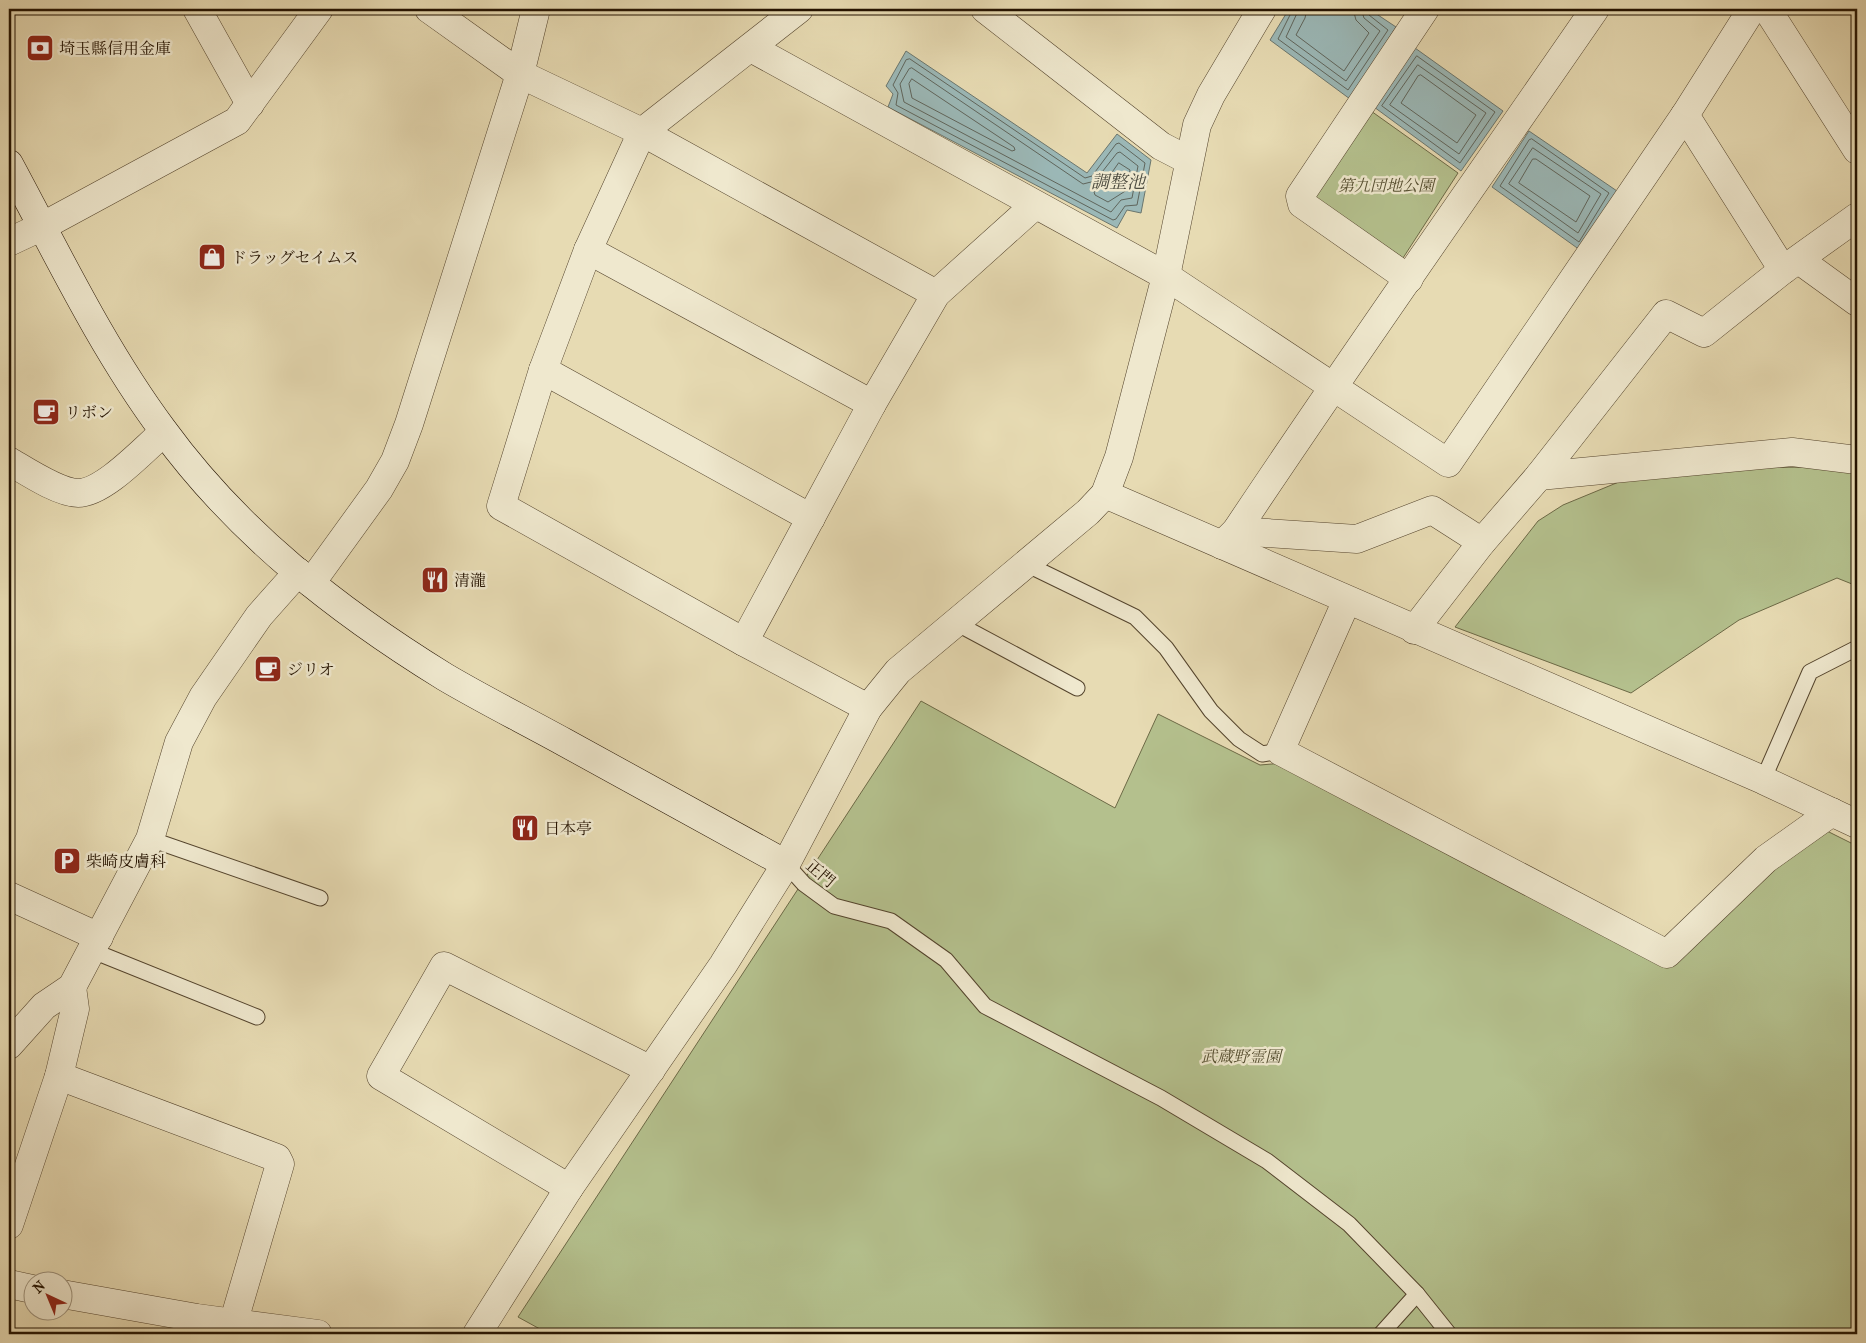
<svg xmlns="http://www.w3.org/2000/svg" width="1866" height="1343" viewBox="0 0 1866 1343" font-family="'IM FELL French Canon','Noto Serif JP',serif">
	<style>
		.green { fill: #b4c08d; stroke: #6c6946 }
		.water { fill: #9bb8b7; stroke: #6b766e }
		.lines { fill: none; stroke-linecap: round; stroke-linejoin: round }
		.shore { stroke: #5f655c; stroke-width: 1 }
		.lane-casing { stroke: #54442d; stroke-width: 17 }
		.street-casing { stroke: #54442d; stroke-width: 29 }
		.secondary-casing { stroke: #231200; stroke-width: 29 }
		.lane { stroke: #efe8ce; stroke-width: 15 }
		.street { stroke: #efe8ce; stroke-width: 28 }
		.secondary { stroke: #efe8ce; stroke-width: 28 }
		.labels { text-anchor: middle; stroke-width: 5; stroke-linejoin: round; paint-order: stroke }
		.poi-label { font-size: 16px; fill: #231200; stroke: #efe8ce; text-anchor: start }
		.park-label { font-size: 16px; font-style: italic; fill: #564f31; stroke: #efe8ce }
		.street-label { font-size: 16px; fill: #231200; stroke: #efe8ce }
		.water-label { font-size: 18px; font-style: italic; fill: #4d4c40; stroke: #efe8ce }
	</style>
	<rect width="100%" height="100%" fill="#e7dbb3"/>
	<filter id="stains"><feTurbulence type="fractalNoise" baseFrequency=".004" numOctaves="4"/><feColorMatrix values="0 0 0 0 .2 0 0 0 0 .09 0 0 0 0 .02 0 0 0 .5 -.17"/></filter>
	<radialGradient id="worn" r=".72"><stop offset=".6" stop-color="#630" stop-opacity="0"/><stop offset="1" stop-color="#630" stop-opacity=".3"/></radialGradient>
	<g class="green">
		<path d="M 1371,111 L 1458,173 L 1403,258 L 1313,198 Z"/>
		<path d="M 1825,467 L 1857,472 L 1857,586 L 1837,578 L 1739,620 L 1631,693 L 1455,627 L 1538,521 L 1563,505 L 1626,479 L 1704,468 Z"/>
		<path d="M 921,701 L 1115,808 L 1158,714 L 1260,765 L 1284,763 L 1667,966 L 1779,864 L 1827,831 L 1857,846 L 1857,1334 L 549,1334 L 518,1317 Z"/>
	</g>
	<g class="water">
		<path d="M 1289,9 L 1369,9 L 1396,27 L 1350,99 L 1270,40 Z"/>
		<path d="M 1415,48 L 1503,111 L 1461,171 L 1374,107 Z"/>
		<path d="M 906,51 L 1087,173 L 1117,134 L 1151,160 L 1141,213 L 1127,210 L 1117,228 L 888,107 L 893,94 L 886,86 Z"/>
		<path d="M 1529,131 L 1617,191 L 1580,250 L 1492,187 Z"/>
	</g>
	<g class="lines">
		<g class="shore">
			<path d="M 1293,9 L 1278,39 L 1348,90 L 1388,30 L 1369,15 L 1367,9"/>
			<path d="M 1299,9 L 1286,37 L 1346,81 L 1380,31 L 1364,18 L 1361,9"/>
			<path d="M 1307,9 L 1305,18 L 1296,35 L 1344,71 L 1369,33 L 1356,20 L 1353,9"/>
			<path d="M 1417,56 L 1495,112 L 1460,163 L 1382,106 Z"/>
			<path d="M 910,59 L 1085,178 L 1092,176 L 1116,144 L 1119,143 L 1145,163 L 1137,205 L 1125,206 L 1116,219 L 1113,220 L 896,105 L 898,93 L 893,85 L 906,60 Z"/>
			<path d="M 1418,65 L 1486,113 L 1459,154 L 1390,105 Z"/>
			<path d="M 912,68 L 1083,184 L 1095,181 L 1117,153 L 1120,152 L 1138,166 L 1132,198 L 1121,200 L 1111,212 L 904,102 L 900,84 L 909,69 Z"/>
			<path d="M 1421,75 L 1476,115 L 1457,143 L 1401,103 L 1418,76 Z"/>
			<path d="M 912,79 L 1014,147 L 1015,150 L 1012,151 L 912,98 L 909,84 Z"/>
			<path d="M 1532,139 L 1609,193 L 1579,242 L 1500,186 L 1529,140 Z"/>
			<path d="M 1533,148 L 1601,194 L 1578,233 L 1509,184 Z"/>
			<path d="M 1533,159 L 1536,159 L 1590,196 L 1576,222 L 1519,183 Z"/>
			<path d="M 1119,163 L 1130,170 L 1127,190 L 1108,202 L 1095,195 L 1094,192 L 1103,185 Z"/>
		</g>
		<g class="lane-casing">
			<g id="lane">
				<path d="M 1026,564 L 1135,617 L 1166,648 L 1211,711 L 1239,739 L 1262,754 L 1280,751"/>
				<path d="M 954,622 L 1077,688"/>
				<path d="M 1763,780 L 1810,672 L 1857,648"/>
				<path d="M 150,839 L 320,898"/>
				<path d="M 786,864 L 804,884 L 834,906 L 891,921 L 946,960 L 985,1006 L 1161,1098 L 1267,1161 L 1349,1224 L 1417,1294 L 1449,1334"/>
				<path d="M 93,951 L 257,1017"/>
				<path d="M 1381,1334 L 1417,1294"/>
			</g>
		</g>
		<g class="street-casing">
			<g id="street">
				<path d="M 197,9 L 250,104"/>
				<path d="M 429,9 L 520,74 L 642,132 L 936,294"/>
				<path d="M 799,9 L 642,132 L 588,250 L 543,370 L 501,506 L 744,642 L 868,708"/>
				<path d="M 985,9 L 1161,146 L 1188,160"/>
				<path d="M 1767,9 L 1857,150"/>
				<path d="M 751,48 L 1166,276 L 1448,463 L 1685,115 L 1752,9"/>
				<path d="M 1685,115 L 1783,270"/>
				<path d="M 9,242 L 43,226 L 237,121 L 319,9"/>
				<path d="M 588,250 L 872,404"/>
				<path d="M 1799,260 L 1857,302"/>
				<path d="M 1409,279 L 1302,204 L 1300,196 L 1425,9"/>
				<path d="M 543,370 L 811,518"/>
				<path d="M 9,461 C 26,471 59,493 78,493 C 104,493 144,449 164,432"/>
				<path d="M 1539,476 L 1792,452 L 1857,460"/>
				<path d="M 1105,494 L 1763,780 L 1857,824"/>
				<path d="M 1236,531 L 1357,539 L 1432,510 L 1482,542"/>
				<path d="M 1222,545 L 1236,531 C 1353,355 1475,183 1595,9"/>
				<path d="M 311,583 L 379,489 L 395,461 L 409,424 L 520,74 L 536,9"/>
				<path d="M 1347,600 L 1280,751 L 1667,954 L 1766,859 L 1832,812"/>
				<path d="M 1414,630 L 1482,542 L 1539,476 L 1666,314 L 1704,333 L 1783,270 L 1857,217"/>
				<path d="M 744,642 L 872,404 L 936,294 L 1035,205"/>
				<path d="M 9,896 L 99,937"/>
				<path d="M 9,1045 L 44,1006 L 72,987 L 150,839 L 179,742 L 203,697 L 259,616 L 298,572"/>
				<path d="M 59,1076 L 277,1158 L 280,1164 L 233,1324"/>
				<path d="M 569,1188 L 381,1076 L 444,966 L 651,1070"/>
				<path d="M 9,1225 L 59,1076 L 75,1009 L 72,987"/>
				<path d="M 9,1284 L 32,1289"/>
				<path d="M 62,1294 L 197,1318 L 318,1334"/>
				<path d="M 477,1334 L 569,1188 L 723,965 L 786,864 L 868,708 L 898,671 L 1088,512 L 1105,494 L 1119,457 L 1166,276 L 1197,125 L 1211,95 L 1262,9"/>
			</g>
		</g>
		<g class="secondary-casing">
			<path id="secondary" d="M 9,164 C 57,253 102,348 163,430 C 238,533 338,611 445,677 C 484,700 524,720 564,742 C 638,783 712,823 786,864"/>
		</g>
		<use href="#lane" class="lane"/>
		<use href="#street" class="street"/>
		<use href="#secondary" class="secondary"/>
	</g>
	<defs>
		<g id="bank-square" transform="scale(1.4375)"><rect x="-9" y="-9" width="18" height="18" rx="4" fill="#8f2418" stroke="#efe8ce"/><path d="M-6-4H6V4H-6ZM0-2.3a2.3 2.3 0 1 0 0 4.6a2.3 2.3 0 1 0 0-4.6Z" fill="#fff"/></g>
		<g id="shop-square" transform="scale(1.4375)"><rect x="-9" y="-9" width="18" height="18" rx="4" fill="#8f2418" stroke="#efe8ce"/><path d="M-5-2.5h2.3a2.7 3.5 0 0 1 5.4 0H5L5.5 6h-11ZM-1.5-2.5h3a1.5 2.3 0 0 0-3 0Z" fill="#fff"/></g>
		<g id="cafe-square" transform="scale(1.4375)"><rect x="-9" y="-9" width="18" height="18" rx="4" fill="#8f2418" stroke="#efe8ce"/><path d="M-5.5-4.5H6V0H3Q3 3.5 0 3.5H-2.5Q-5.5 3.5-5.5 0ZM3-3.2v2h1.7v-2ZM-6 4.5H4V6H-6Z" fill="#fff"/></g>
		<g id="restaurant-square" transform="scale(1.4375)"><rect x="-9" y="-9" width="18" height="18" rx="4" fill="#8f2418" stroke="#efe8ce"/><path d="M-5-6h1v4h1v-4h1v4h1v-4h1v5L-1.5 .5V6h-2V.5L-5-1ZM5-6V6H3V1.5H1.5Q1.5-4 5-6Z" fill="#fff"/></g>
		<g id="parking-square" transform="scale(1.4375)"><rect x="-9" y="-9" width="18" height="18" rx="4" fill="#8f2418" stroke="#efe8ce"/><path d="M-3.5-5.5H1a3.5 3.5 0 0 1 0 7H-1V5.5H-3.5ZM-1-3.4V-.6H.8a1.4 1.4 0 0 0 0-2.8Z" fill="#fff"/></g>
	</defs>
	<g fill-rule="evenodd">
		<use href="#bank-square" x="40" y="48"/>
		<use href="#shop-square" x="212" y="257"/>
		<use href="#cafe-square" x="46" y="412"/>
		<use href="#restaurant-square" x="435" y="580"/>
		<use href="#cafe-square" x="268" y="669"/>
		<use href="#restaurant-square" x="525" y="828"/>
		<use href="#parking-square" x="67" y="861"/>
	</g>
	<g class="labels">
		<g class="poi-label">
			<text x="59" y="54">埼玉縣信用金庫</text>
			<text x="231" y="263">ドラッグセイムス</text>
			<text x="65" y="418">リボン</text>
			<text x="454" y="586">清瀧</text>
			<text x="287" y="675">ジリオ</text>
			<text x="544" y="834">日本亭</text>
			<text x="86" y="867">柴崎皮膚科</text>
		</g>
		<g class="park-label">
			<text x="1386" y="191">第九団地公園</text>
			<text x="1241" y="1062">武蔵野霊園</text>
		</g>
		<g class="street-label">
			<text transform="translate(821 873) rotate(41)" y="6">正門</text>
		</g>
		<g class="water-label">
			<text x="1118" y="188">調整池</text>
		</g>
	</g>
	<rect width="1866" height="1343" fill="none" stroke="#e7dbb3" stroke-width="30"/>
	<rect x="10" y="10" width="1846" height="1323" fill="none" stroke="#231200" stroke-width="2.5"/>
	<rect x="15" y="15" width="1836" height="1313" fill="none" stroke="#231200"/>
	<g transform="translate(48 1296) rotate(316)"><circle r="24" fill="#efe8ce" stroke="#9d927c"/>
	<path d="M0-4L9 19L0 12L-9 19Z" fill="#8f2418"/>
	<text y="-8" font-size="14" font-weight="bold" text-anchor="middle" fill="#231200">N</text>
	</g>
	<rect width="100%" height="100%" filter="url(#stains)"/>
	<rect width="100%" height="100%" fill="url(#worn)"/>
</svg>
